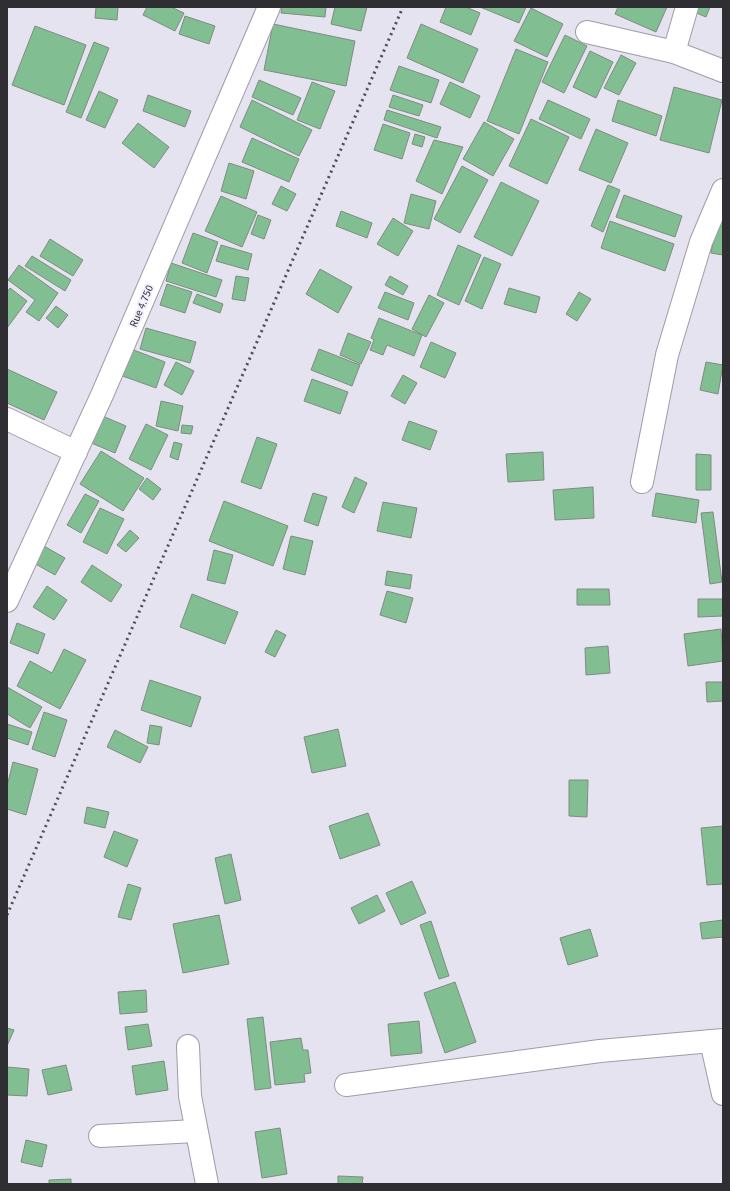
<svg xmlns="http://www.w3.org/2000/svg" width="730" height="1191" viewBox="0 0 730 1191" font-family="'Source Sans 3',sans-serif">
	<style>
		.building { fill: #81be92; stroke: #808b82 }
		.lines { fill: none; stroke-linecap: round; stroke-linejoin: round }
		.street-casing { stroke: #9f9ca8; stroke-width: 24 }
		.street { stroke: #fff; stroke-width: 22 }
		.rail { stroke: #515056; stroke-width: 3; stroke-dasharray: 2 4; stroke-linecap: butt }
		.labels { text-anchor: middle; stroke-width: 4; stroke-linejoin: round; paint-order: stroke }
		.street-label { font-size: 11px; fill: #2f2e33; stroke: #f3f0fe }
	</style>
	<rect width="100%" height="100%" fill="#e6e3f0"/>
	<g class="building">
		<path d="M 96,7 L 118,7 L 117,20 L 95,18 Z"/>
		<path d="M 147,7 L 171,7 L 184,13 L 175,31 L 143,15 Z"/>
		<path d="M 282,7 L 326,7 L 325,17 L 281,13 Z"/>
		<path d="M 335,7 L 367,7 L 361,31 L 331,24 Z"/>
		<path d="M 446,7 L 466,7 L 480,13 L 471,35 L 440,22 Z"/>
		<path d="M 480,7 L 526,7 L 519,23 Z"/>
		<path d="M 618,7 L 667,7 L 656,32 L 615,14 Z"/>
		<path d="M 690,7 L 710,7 L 706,17 L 689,10 Z"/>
		<path d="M 531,8 L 563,24 L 547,57 L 514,41 Z"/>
		<path d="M 185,16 L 215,26 L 209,44 L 179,34 Z"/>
		<path d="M 273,24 L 355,41 L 346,86 L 264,70 Z"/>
		<path d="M 421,24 L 478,49 L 463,83 L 407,58 Z"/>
		<path d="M 35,26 L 86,45 L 64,105 L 12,85 Z"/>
		<path d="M 565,35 L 587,46 L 564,93 L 542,82 Z"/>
		<path d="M 94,42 L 109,48 L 81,118 L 66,112 Z"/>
		<path d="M 516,49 L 548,62 L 519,134 L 487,121 Z"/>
		<path d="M 590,51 L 613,62 L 596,98 L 573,87 Z"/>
		<path d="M 621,55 L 636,63 L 619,95 L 604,88 Z"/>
		<path d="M 399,66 L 439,80 L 431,103 L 390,90 Z"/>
		<path d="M 259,80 L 301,98 L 293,115 L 252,97 Z"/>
		<path d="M 312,82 L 335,91 L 320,129 L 297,120 Z"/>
		<path d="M 450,82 L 480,96 L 470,118 L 440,104 Z"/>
		<path d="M 674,87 L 722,100 L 709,153 L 660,140 Z"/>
		<path d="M 99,91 L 118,100 L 105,128 L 86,120 Z"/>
		<path d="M 148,95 L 191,111 L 185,127 L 143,111 Z"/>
		<path d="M 393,95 L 423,105 L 419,116 L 389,107 Z"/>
		<path d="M 252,100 L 312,130 L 299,156 L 240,127 Z"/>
		<path d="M 548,100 L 590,119 L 581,139 L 539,119 Z"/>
		<path d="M 618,100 L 662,116 L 656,136 L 612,121 Z"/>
		<path d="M 387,110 L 441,127 L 437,138 L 384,120 Z"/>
		<path d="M 531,119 L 569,137 L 547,184 L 509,166 Z"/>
		<path d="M 484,122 L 514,139 L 493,176 L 463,159 Z"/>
		<path d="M 138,123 L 169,147 L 154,168 L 122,143 Z"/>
		<path d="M 383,124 L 410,133 L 402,159 L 374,150 Z"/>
		<path d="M 596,129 L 628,143 L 611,183 L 579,170 Z"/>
		<path d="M 415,134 L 425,137 L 422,147 L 412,144 Z"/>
		<path d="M 252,138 L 299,159 L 289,182 L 242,162 Z"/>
		<path d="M 434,140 L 463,147 L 442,194 L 416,181 Z"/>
		<path d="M 229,163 L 254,171 L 246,199 L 221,191 Z"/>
		<path d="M 462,166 L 488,180 L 460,233 L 434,219 Z"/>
		<path d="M 501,182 L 539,201 L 512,256 L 474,237 Z"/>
		<path d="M 608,185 L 620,190 L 603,232 L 591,226 Z"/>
		<path d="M 281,186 L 296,194 L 287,211 L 272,204 Z"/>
		<path d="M 411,194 L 436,201 L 429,229 L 404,223 Z"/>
		<path d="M 624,195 L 682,216 L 675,237 L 616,217 Z"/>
		<path d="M 221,196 L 257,212 L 242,247 L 205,231 Z"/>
		<path d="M 341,211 L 372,223 L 367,238 L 336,226 Z"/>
		<path d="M 258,215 L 271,220 L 264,239 L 251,234 Z"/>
		<path d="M 718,215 L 723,216 L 723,255 L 711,253 Z"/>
		<path d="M 393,218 L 413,231 L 398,256 L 377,244 Z"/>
		<path d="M 610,221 L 674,244 L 665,271 L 601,248 Z"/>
		<path d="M 193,233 L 218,242 L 207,273 L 182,263 Z"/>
		<path d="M 50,239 L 83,260 L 73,276 L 40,256 Z"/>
		<path d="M 221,245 L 252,254 L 248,270 L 216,261 Z"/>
		<path d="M 458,245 L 481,255 L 459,305 L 437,295 Z"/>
		<path d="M 32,256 L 71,280 L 65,291 L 25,266 Z"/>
		<path d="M 484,257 L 501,264 L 482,309 L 465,301 Z"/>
		<path d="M 171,263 L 222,280 L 216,297 L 166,281 Z"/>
		<path d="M 19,265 L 58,293 L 39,321 L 26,312 L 35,300 L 8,280 Z"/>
		<path d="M 320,269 L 352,287 L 338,313 L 306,294 Z"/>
		<path d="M 236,276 L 249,278 L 245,301 L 232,299 Z"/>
		<path d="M 390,276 L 408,286 L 403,295 L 385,285 Z"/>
		<path d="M 167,284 L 192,292 L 185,313 L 160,305 Z"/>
		<path d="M 10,288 L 27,301 L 7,328 L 7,292 Z"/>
		<path d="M 509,288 L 540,297 L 536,313 L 504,304 Z"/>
		<path d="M 385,292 L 414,303 L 408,320 L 378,308 Z"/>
		<path d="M 579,292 L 591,299 L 577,321 L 566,314 Z"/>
		<path d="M 197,294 L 223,304 L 220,313 L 193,303 Z"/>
		<path d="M 429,295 L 444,303 L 426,337 L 412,329 Z"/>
		<path d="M 56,306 L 68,315 L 58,328 L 46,318 Z"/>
		<path d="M 379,318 L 422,335 L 414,356 L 387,345 L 383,355 L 370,350 L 374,340 L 371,338 Z"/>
		<path d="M 146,328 L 196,342 L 190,363 L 140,349 Z"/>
		<path d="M 348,333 L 371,342 L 361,364 L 340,355 Z"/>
		<path d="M 431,342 L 456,353 L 445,378 L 420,367 Z"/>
		<path d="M 126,347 L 165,362 L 156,388 L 117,374 Z"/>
		<path d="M 319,349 L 360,365 L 352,386 L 311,370 Z"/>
		<path d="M 176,362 L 194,371 L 182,395 L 164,385 Z"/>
		<path d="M 706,362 L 723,365 L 718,394 L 700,390 Z"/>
		<path d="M 7,369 L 57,392 L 44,420 L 7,403 Z"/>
		<path d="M 403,375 L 417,383 L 405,404 L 391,396 Z"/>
		<path d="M 312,379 L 348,392 L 340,414 L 304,401 Z"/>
		<path d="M 161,401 L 183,406 L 178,431 L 156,426 Z"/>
		<path d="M 100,415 L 126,426 L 115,453 L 89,442 Z"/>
		<path d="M 409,421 L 437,431 L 430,450 L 402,440 Z"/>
		<path d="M 146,424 L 168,435 L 151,470 L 129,459 Z"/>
		<path d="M 182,425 L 193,426 L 191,434 L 181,433 Z"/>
		<path d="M 257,437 L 277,444 L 261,489 L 241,482 Z"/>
		<path d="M 174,442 L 182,444 L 178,460 L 170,457 Z"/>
		<path d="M 101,451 L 144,478 L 123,511 L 80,484 Z"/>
		<path d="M 543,452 L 544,480 L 508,482 L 506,454 Z"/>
		<path d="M 696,454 L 711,455 L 711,490 L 696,490 Z"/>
		<path d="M 355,477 L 367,483 L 354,513 L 342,507 Z"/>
		<path d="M 147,478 L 161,489 L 153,500 L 139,489 Z"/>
		<path d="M 593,487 L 594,518 L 555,520 L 553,490 Z"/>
		<path d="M 313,493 L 327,497 L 318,526 L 304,521 Z"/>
		<path d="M 656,493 L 699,500 L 696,523 L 652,516 Z"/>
		<path d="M 85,494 L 99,501 L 81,533 L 67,525 Z"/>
		<path d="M 224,501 L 288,526 L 273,566 L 209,541 Z"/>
		<path d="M 383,502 L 417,508 L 411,538 L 377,531 Z"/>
		<path d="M 100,508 L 124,519 L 107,554 L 83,542 Z"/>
		<path d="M 713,512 L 722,582 L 710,584 L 701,513 Z"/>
		<path d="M 130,530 L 139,538 L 126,552 L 117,545 Z"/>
		<path d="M 291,536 L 313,541 L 305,575 L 283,569 Z"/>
		<path d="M 42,545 L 65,558 L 55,575 L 32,562 Z"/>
		<path d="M 214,550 L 233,555 L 225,584 L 207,580 Z"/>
		<path d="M 92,565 L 122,585 L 111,602 L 81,582 Z"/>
		<path d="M 387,571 L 412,575 L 410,589 L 385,585 Z"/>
		<path d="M 47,586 L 67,600 L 54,620 L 33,607 Z"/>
		<path d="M 577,589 L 609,589 L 610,605 L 577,605 Z"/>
		<path d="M 387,591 L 413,598 L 406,623 L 380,615 Z"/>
		<path d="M 192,594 L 238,612 L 225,644 L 180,627 Z"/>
		<path d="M 698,599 L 723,599 L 723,616 L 698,617 Z"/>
		<path d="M 17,623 L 45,634 L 38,654 L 10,643 Z"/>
		<path d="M 721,629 L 723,661 L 688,666 L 684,634 Z"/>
		<path d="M 276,630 L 286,635 L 275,657 L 265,652 Z"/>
		<path d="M 608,646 L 610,673 L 586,675 L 585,648 Z"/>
		<path d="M 64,649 L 86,660 L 60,709 L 17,686 L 30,661 L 52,673 Z"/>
		<path d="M 150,680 L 201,697 L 191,727 L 141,710 Z"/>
		<path d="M 706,682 L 723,682 L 723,701 L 707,702 Z"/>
		<path d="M 7,687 L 42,707 L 30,728 L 7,714 Z"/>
		<path d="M 44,712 L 67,720 L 55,757 L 32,749 Z"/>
		<path d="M 7,724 L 32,732 L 28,745 L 7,738 Z"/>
		<path d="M 150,725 L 162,727 L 159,745 L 147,743 Z"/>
		<path d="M 338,729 L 346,766 L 312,773 L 304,737 Z"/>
		<path d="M 115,730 L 148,747 L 140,763 L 107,747 Z"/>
		<path d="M 13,762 L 38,769 L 26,815 L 7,809 L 7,786 Z"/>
		<path d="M 569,780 L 588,780 L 587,817 L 569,816 Z"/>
		<path d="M 87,807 L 109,812 L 105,828 L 84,823 Z"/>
		<path d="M 368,813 L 380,845 L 340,859 L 329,826 Z"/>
		<path d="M 723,826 L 723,884 L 707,885 L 701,828 Z"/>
		<path d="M 114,831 L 138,840 L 127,867 L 104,857 Z"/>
		<path d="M 231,854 L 241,900 L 225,904 L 215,858 Z"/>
		<path d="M 412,881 L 426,913 L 401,925 L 386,893 Z"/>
		<path d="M 128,884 L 141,888 L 131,920 L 118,917 Z"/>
		<path d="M 377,895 L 385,911 L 359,924 L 351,908 Z"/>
		<path d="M 219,915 L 229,964 L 183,973 L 173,924 Z"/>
		<path d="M 723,920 L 723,937 L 702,939 L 700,923 Z"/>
		<path d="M 431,921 L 449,976 L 439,979 L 420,925 Z"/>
		<path d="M 590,929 L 598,956 L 568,965 L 560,938 Z"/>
		<path d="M 455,982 L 476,1042 L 445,1053 L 424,993 Z"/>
		<path d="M 146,990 L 147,1012 L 120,1014 L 118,992 Z"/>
		<path d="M 263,1017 L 271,1088 L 255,1090 L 247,1019 Z"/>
		<path d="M 419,1021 L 422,1053 L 391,1056 L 388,1024 Z"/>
		<path d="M 148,1024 L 152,1046 L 128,1050 L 125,1027 Z"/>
		<path d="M 7,1028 L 14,1030 L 7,1046 Z"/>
		<path d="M 301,1038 L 303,1050 L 308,1050 L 311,1073 L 304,1074 L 305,1082 L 275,1085 L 270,1042 Z"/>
		<path d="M 164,1061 L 168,1090 L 136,1095 L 132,1066 Z"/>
		<path d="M 66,1065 L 72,1090 L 48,1095 L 42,1070 Z"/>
		<path d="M 7,1067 L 29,1069 L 27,1096 L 7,1095 Z"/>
		<path d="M 280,1128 L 287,1174 L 262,1178 L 255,1132 Z"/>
		<path d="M 26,1140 L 47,1145 L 42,1167 L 21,1162 Z"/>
		<path d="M 338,1176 L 363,1177 L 362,1184 L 338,1184 Z"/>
		<path d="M 71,1179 L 71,1184 L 49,1184 L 49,1180 Z"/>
	</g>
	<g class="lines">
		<g class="street-casing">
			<g id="street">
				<path d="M 587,32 L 674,52 L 723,71"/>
				<path d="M 674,52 L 687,7"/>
				<path d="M 7,419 L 76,452"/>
				<path d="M 642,482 L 667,355 L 701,242 L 723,190"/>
				<path d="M 7,601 L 102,395 L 269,7"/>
				<path d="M 711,1041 L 723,1094"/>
				<path d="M 188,1046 L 190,1096 L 207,1184"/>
				<path d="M 346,1085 L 600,1051 L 723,1040"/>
				<path d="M 100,1136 L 196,1131"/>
			</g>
		</g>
		<use href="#street" class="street"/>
		<path class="rail" d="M 7,915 L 403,7"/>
	</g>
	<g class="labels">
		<g class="street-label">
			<text transform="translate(141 306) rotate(-67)" y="4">Rue 4.750</text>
		</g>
	</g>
	<rect width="730" height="1191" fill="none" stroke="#2f2e33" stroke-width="16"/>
</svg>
